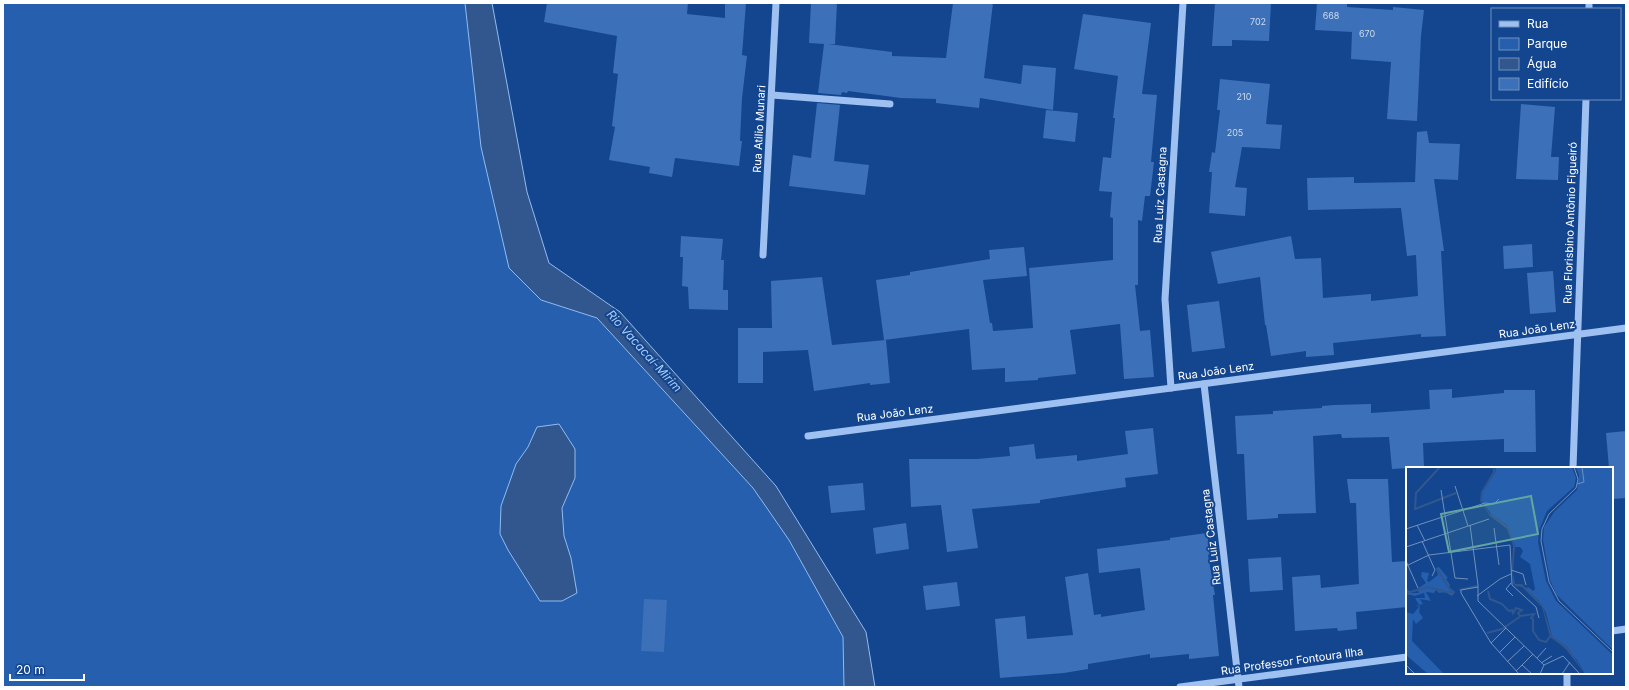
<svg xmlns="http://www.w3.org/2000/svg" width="1629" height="690" viewBox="0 0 1629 690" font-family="Inter,sans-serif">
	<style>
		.green { fill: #255fae }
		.water { fill: #32578e; stroke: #90bcf4 }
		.building { fill: #3c70b8 }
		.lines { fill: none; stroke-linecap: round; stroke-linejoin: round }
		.minor { stroke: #9ec1f1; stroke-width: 7 }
		.labels { text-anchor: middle; stroke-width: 4; stroke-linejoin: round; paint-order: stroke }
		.number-label { font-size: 9px; fill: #cedbed }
		.street-label { font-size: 11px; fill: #fff; stroke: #13468f }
		.water-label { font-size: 12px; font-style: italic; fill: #aaccf8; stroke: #13468f }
		.inset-river { fill: none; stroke: #32578e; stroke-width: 2 }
		.inset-road { fill: none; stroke: #7190bc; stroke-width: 1 }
		.view { fill: #63a6a1; fill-opacity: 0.15; stroke: #63a6a1; stroke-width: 2 }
		.inset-edge { fill: none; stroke: #fff; stroke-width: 2 }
	</style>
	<rect width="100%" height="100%" fill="#13468f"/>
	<path class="green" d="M 3,3 L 465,3 L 481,147 L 541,300 L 597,318 L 753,488 L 789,540 L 843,637 L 844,687 L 3,687 Z"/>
	<g class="water">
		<path d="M 465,3 L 492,3 L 527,192 L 549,263 L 620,312 L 776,486 L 866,632 L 875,687 L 844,687 L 843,637 L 789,540 L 753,488 L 597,318 L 541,300 L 509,268 L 481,147 Z"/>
		<path d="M 559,424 L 575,449 L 575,478 L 562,508 L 564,536 L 571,558 L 577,593 L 562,601 L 540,601 L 508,550 L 500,534 L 501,506 L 516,464 L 528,447 L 537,427 Z"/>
	</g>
	<g class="building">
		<path d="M 547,3 L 688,3 L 687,14 L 725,18 L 725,3 L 746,3 L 742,55 L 747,56 L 742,98 L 740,141 L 742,141 L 739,166 L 675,158 L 672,177 L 649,173 L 650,167 L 609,160 L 615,127 L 612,126 L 618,74 L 613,73 L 617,36 L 544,22 Z"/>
		<path d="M 811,3 L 837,3 L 835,44 L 828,44 L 892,52 L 892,56 L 946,58 L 953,3 L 993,3 L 984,78 L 1021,84 L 1023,65 L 1056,68 L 1053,110 L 980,98 L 979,108 L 936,103 L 936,99 L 901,98 L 848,91 L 847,93 L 842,92 L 841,95 L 818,93 L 824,44 L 809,43 Z"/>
		<path d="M 1215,3 L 1271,3 L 1269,41 L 1232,40 L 1232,46 L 1212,46 Z"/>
		<path d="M 1317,3 L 1347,3 L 1347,7 L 1393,10 L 1393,7 L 1424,10 L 1421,36 L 1417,121 L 1387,119 L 1391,62 L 1351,59 L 1352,32 L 1315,30 Z"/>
		<path d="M 1083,14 L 1151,23 L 1142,94 L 1157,95 L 1151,162 L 1154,162 L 1150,196 L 1145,196 L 1142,221 L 1138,220 L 1138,285 L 1135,285 L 1140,331 L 1150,330 L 1154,377 L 1124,379 L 1120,324 L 1070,330 L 1076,374 L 1038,378 L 1038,380 L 1005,382 L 1005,368 L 972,370 L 969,329 L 884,340 L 876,280 L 910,275 L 910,272 L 990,259 L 989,250 L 1024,247 L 1027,276 L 983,280 L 990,323 L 992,323 L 993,331 L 1033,328 L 1029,268 L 1113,260 L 1113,218 L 1110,217 L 1112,192 L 1099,191 L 1103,157 L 1111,158 L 1115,118 L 1113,118 L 1118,76 L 1074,69 Z"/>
		<path d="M 1220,79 L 1270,84 L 1266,124 L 1282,125 L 1280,149 L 1242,147 L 1235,187 L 1247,188 L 1245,216 L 1209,213 L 1212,172 L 1209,172 L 1212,152 L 1215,153 L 1220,110 L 1217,110 Z"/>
		<path d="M 817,103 L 840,105 L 834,161 L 869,165 L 865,195 L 789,186 L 793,155 L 811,158 Z"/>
		<path d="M 1521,104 L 1555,107 L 1551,157 L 1559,157 L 1558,180 L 1516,179 Z"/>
		<path d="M 1046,110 L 1078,113 L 1075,142 L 1043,138 Z"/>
		<path d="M 1427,131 L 1429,143 L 1460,144 L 1458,180 L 1434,179 L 1444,251 L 1441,251 L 1446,336 L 1421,337 L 1421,334 L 1333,343 L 1334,355 L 1306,357 L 1306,351 L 1271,356 L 1266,325 L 1265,325 L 1260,277 L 1218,284 L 1211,252 L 1291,236 L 1295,259 L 1321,258 L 1323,298 L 1371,294 L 1371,301 L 1418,296 L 1416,255 L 1407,256 L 1401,208 L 1308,210 L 1307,178 L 1354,177 L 1354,183 L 1415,182 L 1417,132 Z"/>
		<path d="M 681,236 L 723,239 L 721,260 L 724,260 L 723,290 L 728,290 L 728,310 L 689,309 L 688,287 L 682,286 L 683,257 L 680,257 Z"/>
		<path d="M 1532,244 L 1533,267 L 1504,269 L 1503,246 Z"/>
		<path d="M 1553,271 L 1556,312 L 1530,314 L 1527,273 Z"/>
		<path d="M 822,277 L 832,345 L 886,340 L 890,383 L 870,385 L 870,383 L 814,391 L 808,350 L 763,352 L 763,383 L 738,383 L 738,328 L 772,328 L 771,281 Z"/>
		<path d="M 1219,301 L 1225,348 L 1192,352 L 1187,305 Z"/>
		<path d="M 1452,389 L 1452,398 L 1504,393 L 1504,390 L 1535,390 L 1536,452 L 1504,452 L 1504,439 L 1423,443 L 1424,467 L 1392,469 L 1389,437 L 1342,438 L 1341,434 L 1313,436 L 1316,513 L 1278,514 L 1278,518 L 1247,520 L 1244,454 L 1237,454 L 1235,416 L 1273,414 L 1273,411 L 1322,408 L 1322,406 L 1334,405 L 1371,404 L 1371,413 L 1430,409 L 1429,390 Z"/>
		<path d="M 1153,428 L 1158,474 L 1125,478 L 1126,487 L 1040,500 L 1040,503 L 972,509 L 978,548 L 947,552 L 941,505 L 911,507 L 909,459 L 977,459 L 1010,456 L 1009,447 L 1034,444 L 1036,459 L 1077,455 L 1077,461 L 1128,454 L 1125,431 Z"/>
		<path d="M 1626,431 L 1626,498 L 1612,499 L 1612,468 L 1609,468 L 1606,433 Z"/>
		<path d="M 1347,479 L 1388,479 L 1392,562 L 1407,561 L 1407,607 L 1356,612 L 1357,629 L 1338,631 L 1337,628 L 1295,631 L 1292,577 L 1320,575 L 1321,588 L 1359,584 L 1356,503 L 1350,503 Z"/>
		<path d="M 863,483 L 865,510 L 831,513 L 828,486 Z"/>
		<path d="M 906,523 L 909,549 L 876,554 L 873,528 Z"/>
		<path d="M 1207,533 L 1210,554 L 1208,555 L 1215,595 L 1213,595 L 1219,656 L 1189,659 L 1189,654 L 1150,658 L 1150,654 L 1088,664 L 1088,669 L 1064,673 L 1000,678 L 995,619 L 1025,616 L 1027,639 L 1073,635 L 1065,577 L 1088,573 L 1094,615 L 1101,614 L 1101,617 L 1145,610 L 1140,568 L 1099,573 L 1097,549 L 1170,540 L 1170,538 Z"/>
		<path d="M 1281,557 L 1283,590 L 1250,592 L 1248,559 Z"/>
		<path d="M 957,582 L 960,606 L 926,610 L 923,586 Z"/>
		<path d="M 644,599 L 667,600 L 664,652 L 641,651 Z"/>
	</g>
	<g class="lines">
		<g class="minor">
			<path d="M 1589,9 L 1589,3"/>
			<path d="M 772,95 L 890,104"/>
			<path d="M 763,255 L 776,3"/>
			<path d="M 1204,384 L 1239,687"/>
			<path d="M 1171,388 L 1165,299 L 1183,3"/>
			<path d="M 808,436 L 1626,328"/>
			<path d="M 1573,468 L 1586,99"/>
			<path d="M 1612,631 L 1626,629"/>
			<path d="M 1180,687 L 1407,657"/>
			<path d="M 1567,687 L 1567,673"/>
		</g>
	</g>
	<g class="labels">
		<g class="number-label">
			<text x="1331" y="19">668</text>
			<text x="1258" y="25">702</text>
			<text x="1367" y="37">670</text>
			<text x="1244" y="100">210</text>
			<text x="1235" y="136">205</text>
		</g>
		<g class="street-label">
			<text transform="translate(759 129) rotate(-87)" y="4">Rua Atilio Munari</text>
			<text transform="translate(1160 195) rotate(-87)" y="4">Rua Luiz Castagna</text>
			<text transform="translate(1570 223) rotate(-88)" y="4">Rua Florisbino Antônio Figueiró</text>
			<text transform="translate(1537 329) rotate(-8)" y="4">Rua João Lenz</text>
			<text transform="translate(1216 371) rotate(-8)" y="4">Rua João Lenz</text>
			<text transform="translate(895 413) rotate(-7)" y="4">Rua João Lenz</text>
			<text transform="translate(1211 537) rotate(-97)" y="4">Rua Luiz Castagna</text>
			<text transform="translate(1292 661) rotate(-8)" y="4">Rua Professor Fontoura Ilha</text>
		</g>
		<g class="water-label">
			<text transform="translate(644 351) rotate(48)" y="4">Rio Vacacaí-Mirim</text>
		</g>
	</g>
	<g transform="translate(1406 467)">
		<rect width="207" height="207" fill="#13468f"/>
		<path d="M 89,0 L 166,0 L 170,11 L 168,20 L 141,44 L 133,63 L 132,75 L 140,114 L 150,134 L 207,188 L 207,207 L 179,207 L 171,193 L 146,169 L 140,146 L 133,134 L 120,122 L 122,120 L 127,124 L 129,122 L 124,97 L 114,90 L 117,84 L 114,80 L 109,80 L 101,58 L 86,48 L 75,34 L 77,24 L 90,4 ZM 170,0 L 207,0 L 207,183 L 150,127 L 144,113 L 137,73 L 138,60 L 149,44 L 171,23 L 173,8 ZM 33,100 L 42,111 L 40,112 L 44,118 L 43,120 L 49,125 L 46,129 L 39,125 L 33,126 L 30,123 L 28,126 L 20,125 L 25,134 L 14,132 L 17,137 L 13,138 L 9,131 L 19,131 L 18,126 L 9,129 L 0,127 L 0,121 L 5,126 L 13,126 L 11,122 L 20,116 L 15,109 L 16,105 L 23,106 L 21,114 L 23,115 L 32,108 L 30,101 ZM 9,138 L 14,139 L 13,145 L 17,151 L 10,157 L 7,152 L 6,174 L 38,207 L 22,207 L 0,188 L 0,145 L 7,147 L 13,140 Z" fill="#255fae"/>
		<path d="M 87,0 L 90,4 L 77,24 L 75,34 L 83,46 L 101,58 L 104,64 L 109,80 L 107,106 L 109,117 L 116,117 L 136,137 L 146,169 L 162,180 L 179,207 L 159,181 L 144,170 L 136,140 L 116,120 L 109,119 L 107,116 L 106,98 L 107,79 L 101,62 L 84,49 L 74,34 L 75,25 L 87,5 Z" fill="#32578e"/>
		<path class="inset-river" d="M 9,42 L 50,26M 9,43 L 10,26 L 34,0M 31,102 L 46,126M 53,123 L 71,119M 82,124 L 84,132 L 96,137 L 103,144 L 106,143 L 107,146 L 110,141 L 116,143 L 112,146 L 114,149 L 128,147 L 125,151 L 127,152 L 127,164 L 133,173 L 140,175 L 145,168M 0,126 L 23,120 L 40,125 L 49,125M 81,166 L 96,162 L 115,149"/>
		<path class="inset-road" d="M 168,0 L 172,12 L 170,21 L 143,47 L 136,62 L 135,74 L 143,115 L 153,134 L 207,185M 171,17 L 178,15 L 176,0M 49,19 L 62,59M 35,23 L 49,111 L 62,112M 11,58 L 19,74M 64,58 L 72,118 L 72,134 L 138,198M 88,61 L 93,98M 0,62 L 79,36 L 88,37 L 93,32M 16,74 L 29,103 L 26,109M 0,80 L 83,52M 0,94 L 12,121M 0,99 L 23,88 L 104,78 L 106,118 L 130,140 L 133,151M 105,103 L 117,107 L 120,118M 105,116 L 100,122 L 107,129M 72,120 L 55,123 L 55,126 L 85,176 L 113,207M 71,129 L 94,112 L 105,107M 85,176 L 100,161M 93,186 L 109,170M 131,191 L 140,181M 101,195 L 118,179M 135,196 L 146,189M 0,198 L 9,207M 116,198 L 126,207M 110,204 L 127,187M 134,207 L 138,198 L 157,189 L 174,207M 156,207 L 164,195"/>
		<path class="view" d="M 125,29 L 132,67 L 43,85 L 35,47 Z"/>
		<rect width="207" height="207" class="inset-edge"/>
	</g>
	<rect width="1629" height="690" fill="none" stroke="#ffffff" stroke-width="8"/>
	<rect x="1491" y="8" width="130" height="92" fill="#13468f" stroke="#7190bc"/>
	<rect x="1499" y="21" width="20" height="6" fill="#9ec1f1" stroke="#7190bc"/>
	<text x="1527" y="28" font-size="12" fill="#ffffff">Rua</text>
	<rect x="1499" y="38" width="20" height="12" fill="#255fae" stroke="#7190bc"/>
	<text x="1527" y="48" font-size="12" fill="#ffffff">Parque</text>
	<rect x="1499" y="58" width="20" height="12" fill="#32578e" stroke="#7190bc"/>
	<text x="1527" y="68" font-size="12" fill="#ffffff">Água</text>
	<rect x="1499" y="78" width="20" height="12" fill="#3c70b8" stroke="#7190bc"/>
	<text x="1527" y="88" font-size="12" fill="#ffffff">Edifício</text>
	<path d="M10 674v6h74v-6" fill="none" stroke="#ffffff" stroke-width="2"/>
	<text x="16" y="674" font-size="12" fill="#ffffff" stroke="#13468f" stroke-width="3" paint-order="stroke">20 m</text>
</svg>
